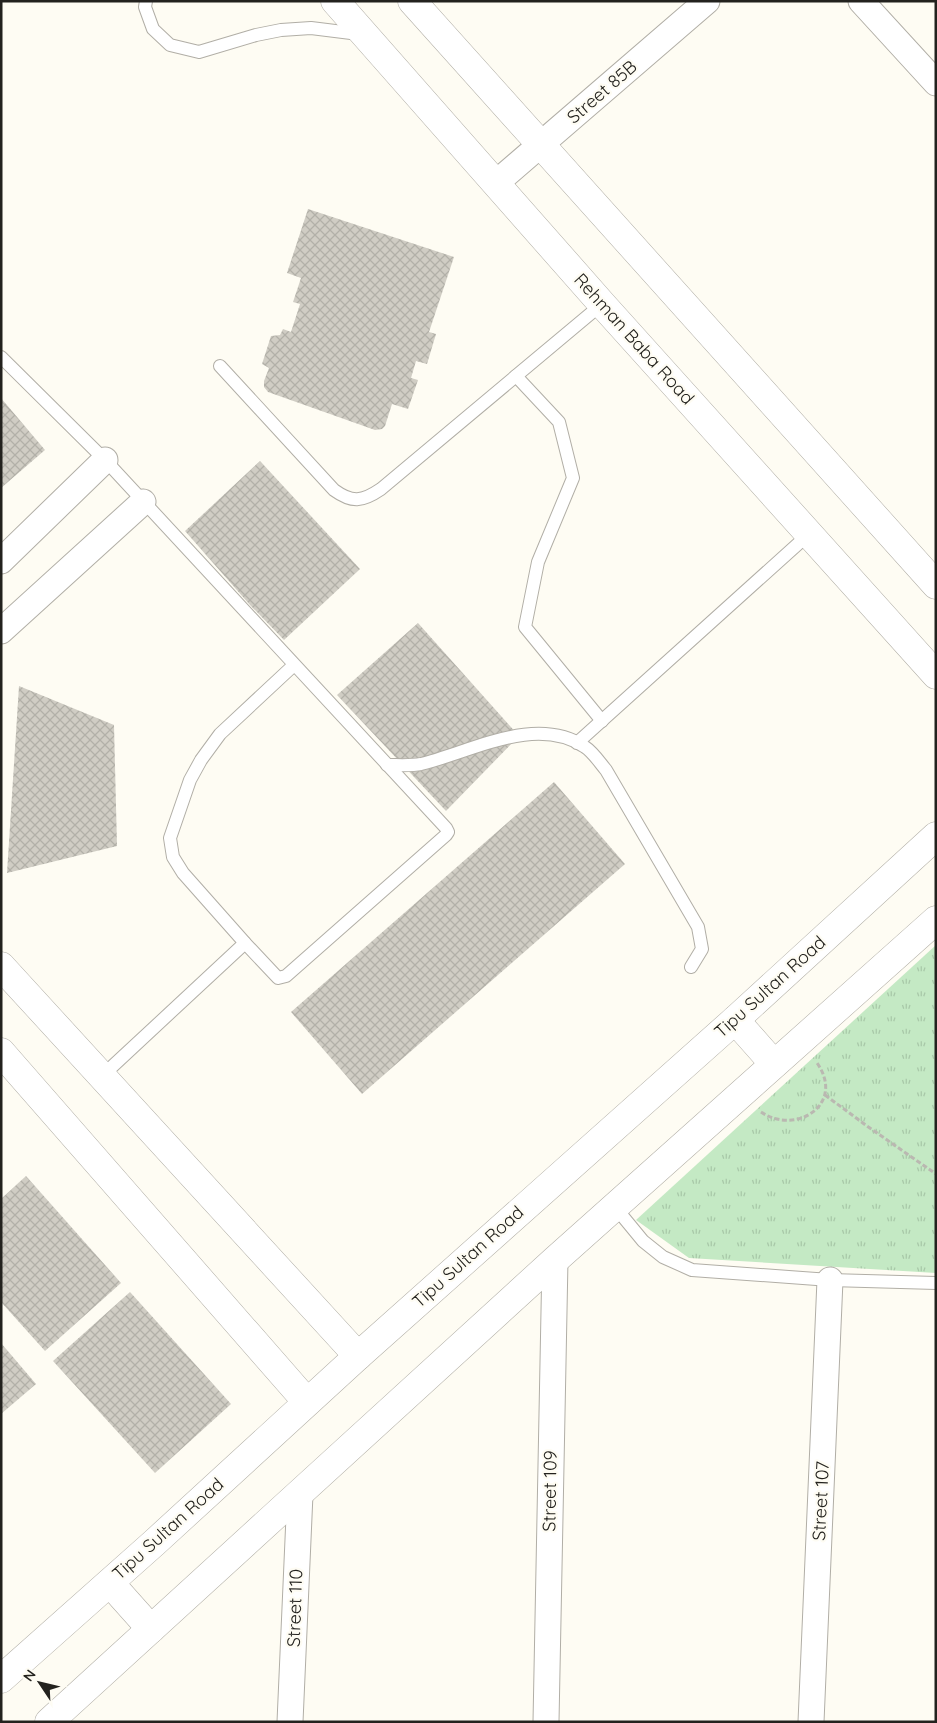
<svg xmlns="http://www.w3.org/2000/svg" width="937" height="1723" viewBox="0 0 937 1723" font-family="Quicksand,sans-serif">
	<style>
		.park { fill: url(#park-tufts) }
		.building { fill: url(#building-cross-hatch) }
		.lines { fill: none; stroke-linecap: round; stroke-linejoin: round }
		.lane-casing { stroke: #b1aea6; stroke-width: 14 }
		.street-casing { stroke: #b1aea6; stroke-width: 27 }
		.secondary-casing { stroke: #b1aea6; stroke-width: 29 }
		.path { stroke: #bab8b1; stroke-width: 3; stroke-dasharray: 5 2.5; stroke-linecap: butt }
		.lane { stroke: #fff; stroke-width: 12 }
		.street { stroke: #fff; stroke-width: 25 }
		.secondary { stroke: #fff; stroke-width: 28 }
		.labels { text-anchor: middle; stroke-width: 4.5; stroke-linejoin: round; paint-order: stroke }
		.street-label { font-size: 18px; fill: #23221e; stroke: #fefcf3 }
	</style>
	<defs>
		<pattern id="park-tufts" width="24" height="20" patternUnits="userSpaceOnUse" patternTransform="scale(1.25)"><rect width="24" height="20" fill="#c4e9c4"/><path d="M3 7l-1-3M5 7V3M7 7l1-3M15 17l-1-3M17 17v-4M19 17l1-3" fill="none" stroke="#a8c8a8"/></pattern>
		<pattern id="building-cross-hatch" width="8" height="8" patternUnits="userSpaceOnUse" patternTransform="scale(1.25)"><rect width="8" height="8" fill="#d0cdc4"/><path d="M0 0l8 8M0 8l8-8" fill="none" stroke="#b2b0a8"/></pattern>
	</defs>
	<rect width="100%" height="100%" fill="#fefcf3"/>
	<path class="park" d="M 936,945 L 936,1273 L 689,1258 L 636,1220 Z"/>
	<g class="building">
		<path d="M 308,209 L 454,257 L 429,332 L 436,334 L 427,364 L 416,361 L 411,378 L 418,380 L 408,409 L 392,404 L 385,426 L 382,429 L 375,430 L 268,392 L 264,387 L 264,381 L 269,368 L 262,364 L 271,336 L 280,335 L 283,329 L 291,332 L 300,304 L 293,302 L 301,278 L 287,273 Z"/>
		<path d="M 1,398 L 45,450 L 1,488 Z"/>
		<path d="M 260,461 L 360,569 L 284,640 L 250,605 L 185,531 Z"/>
		<path d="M 418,623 L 519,736 L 446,811 L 337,695 Z"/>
		<path d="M 19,686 L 114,725 L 117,846 L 7,873 Z"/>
		<path d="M 554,782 L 625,864 L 362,1094 L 291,1012 Z"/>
		<path d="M 26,1176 L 121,1283 L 45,1351 L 1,1302 L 1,1199 Z"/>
		<path d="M 130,1292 L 231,1404 L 155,1473 L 53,1361 Z"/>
		<path d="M 1,1343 L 36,1384 L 1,1414 Z"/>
	</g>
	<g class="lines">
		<g class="lane-casing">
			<g id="lane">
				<path d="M 146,1 L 145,7 L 153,29 L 170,45 L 199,52 L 256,35 L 281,30 L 311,28 L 359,34"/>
				<path d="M 1,357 L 105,460 L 446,828 L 448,832 L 446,835 L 286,976 L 278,978 L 245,943 L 183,873 L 173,857 L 170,838 L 190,780 L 201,760 L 220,734 L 294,665"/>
				<path d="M 220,366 L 334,490 C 352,503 362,502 381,489 L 602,304"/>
				<path d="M 516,376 L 559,422 L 573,478 L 538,562 L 525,627 L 602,721"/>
				<path d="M 577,743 L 809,534"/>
				<path d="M 387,765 C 398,765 411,766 421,764 C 471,752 536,714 585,747 C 593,752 600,763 606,770 L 698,927 L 702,949 L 691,967"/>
				<path d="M 102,1076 L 245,943"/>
				<path d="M 615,1207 L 643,1241 L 663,1257 L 692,1270 L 830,1280 L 936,1283"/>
			</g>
		</g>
		<g class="street-casing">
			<g id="street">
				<path d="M 861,1 L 936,83"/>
				<path d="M 496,183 L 707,1"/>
				<path d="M 1,561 L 105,460"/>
				<path d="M 1,631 L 143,502"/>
				<path d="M 290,1722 L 300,1494"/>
				<path d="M 546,1722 L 555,1260"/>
				<path d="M 811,1722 L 830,1280"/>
			</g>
		</g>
		<g class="secondary-casing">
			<g id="secondary">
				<path d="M 335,1 L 602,304 L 936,675"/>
				<path d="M 412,1 L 936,585"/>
				<path d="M 1,966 L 358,1356"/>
				<path d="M 735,1020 L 774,1064"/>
				<path d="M 1,1052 L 307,1402"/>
				<path d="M 110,1583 L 151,1629"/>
				<path d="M 1,1679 L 154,1543 L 358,1356 L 735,1020 L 936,836"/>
				<path d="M 49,1722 L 555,1260 L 936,920"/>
			</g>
		</g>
		<g class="path">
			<path d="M 825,1095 L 867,1126 L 936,1174"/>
			<path d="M 761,1112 C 796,1136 846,1104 817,1063"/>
		</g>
		<use href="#lane" class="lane"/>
		<use href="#street" class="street"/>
		<use href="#secondary" class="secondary"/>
	</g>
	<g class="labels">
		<g class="street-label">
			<text transform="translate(602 92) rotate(-41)" y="6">Street 85B</text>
			<text transform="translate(634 339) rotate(48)" y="6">Rehman Baba Road</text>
			<text transform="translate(770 987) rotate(-42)" y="6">Tipu Sultan Road</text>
			<text transform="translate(468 1257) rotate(-42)" y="6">Tipu Sultan Road</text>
			<text transform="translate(550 1491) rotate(-89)" y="6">Street 109</text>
			<text transform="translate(821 1501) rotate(-87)" y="6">Street 107</text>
			<text transform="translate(168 1529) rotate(-42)" y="6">Tipu Sultan Road</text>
			<text transform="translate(295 1608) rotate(-88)" y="6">Street 110</text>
		</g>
	</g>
	<rect width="937" height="1723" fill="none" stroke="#23221e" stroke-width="5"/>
	<g transform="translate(40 1683) rotate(305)" stroke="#fefcf3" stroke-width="4" paint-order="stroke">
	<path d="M0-4L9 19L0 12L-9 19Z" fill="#23221e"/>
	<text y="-8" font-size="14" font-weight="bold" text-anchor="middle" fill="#23221e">N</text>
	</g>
</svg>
